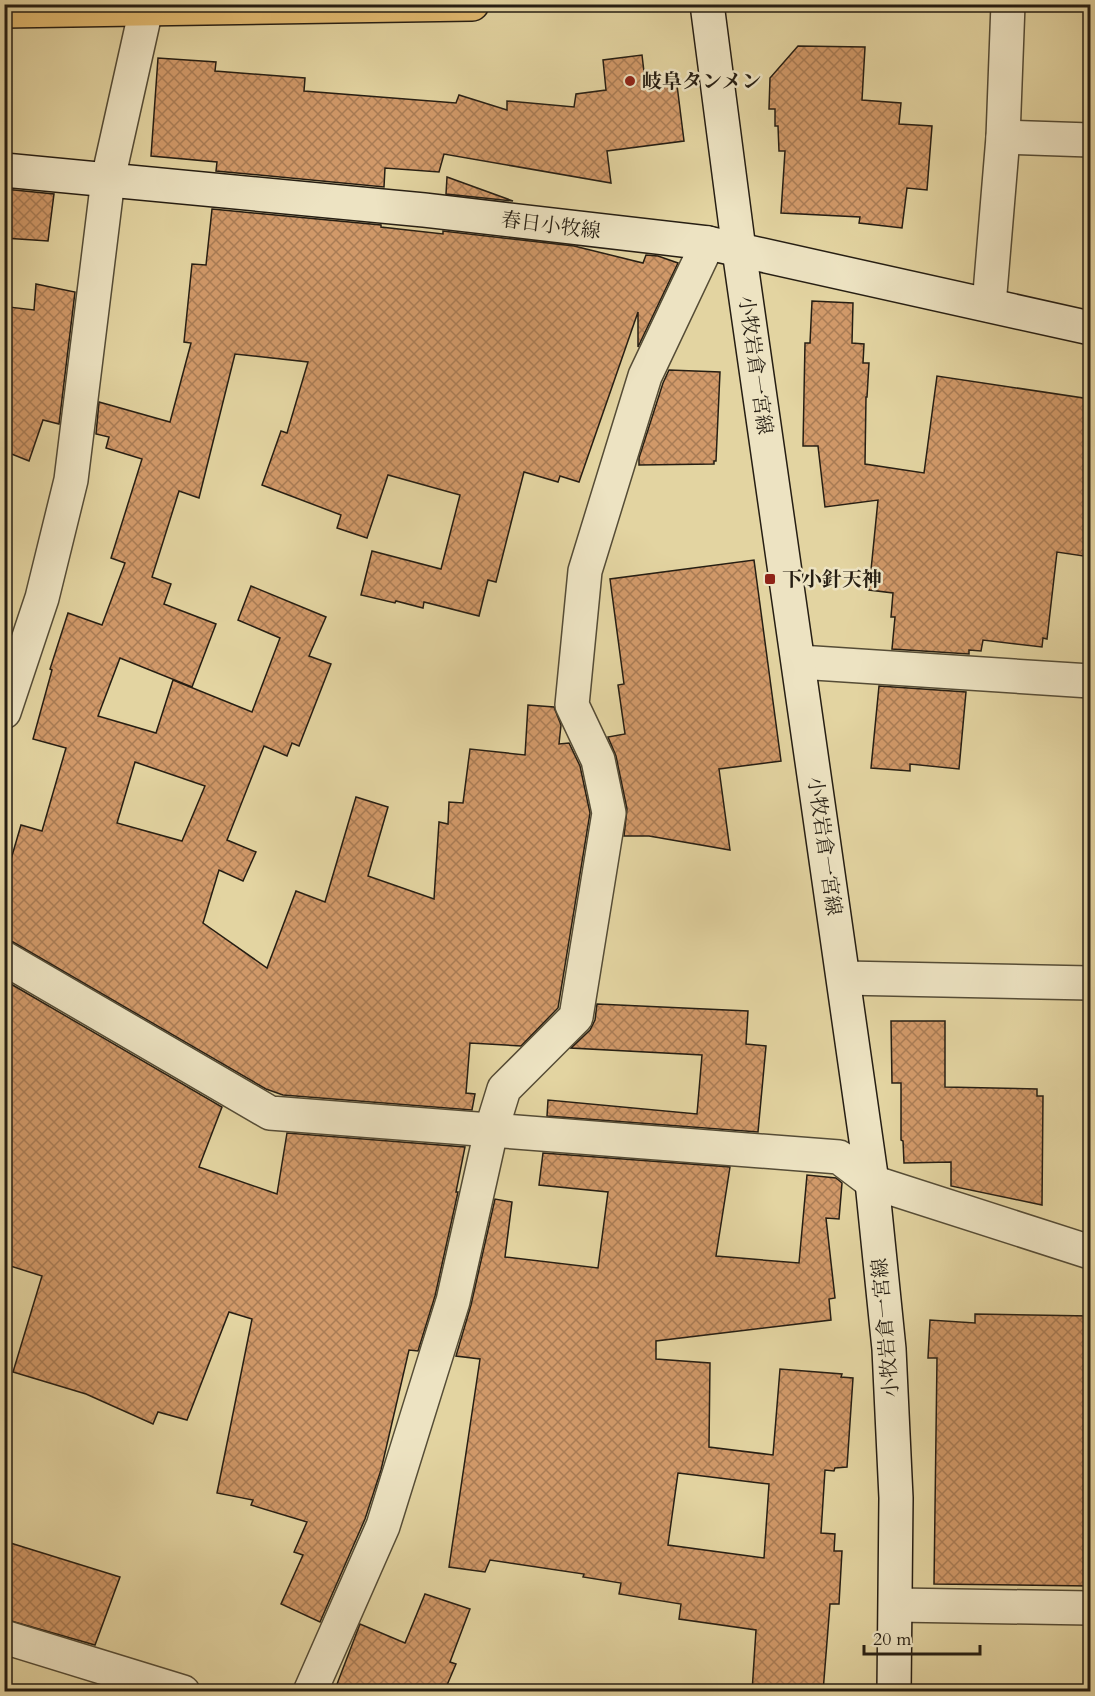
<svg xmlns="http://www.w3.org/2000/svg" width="1095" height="1696" viewBox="0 0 1095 1696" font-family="Cardo,'Noto Serif JP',serif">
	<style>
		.building { fill: url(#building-cross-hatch); stroke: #261e13; stroke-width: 1.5; fill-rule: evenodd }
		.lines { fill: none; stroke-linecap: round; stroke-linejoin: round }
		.minor-casing { stroke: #554c36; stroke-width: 36 }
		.secondary-casing { stroke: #261e13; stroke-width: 36 }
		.trunk-casing { stroke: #261e13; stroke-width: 36 }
		.minor { stroke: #ede3c2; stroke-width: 33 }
		.secondary { stroke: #ede3c2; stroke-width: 33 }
		.trunk { stroke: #e2ba70; stroke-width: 33 }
		.poi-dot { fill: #8f2418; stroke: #ede3c2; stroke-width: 2 }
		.labels { text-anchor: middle; stroke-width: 5; stroke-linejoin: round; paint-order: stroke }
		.poi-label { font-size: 20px; font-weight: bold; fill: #261e13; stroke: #ede3c2; text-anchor: start }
		.street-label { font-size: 20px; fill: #261e13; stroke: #ede3c2 }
	</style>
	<defs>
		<pattern id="building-cross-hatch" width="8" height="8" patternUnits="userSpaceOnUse" patternTransform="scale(1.5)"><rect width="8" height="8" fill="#d19969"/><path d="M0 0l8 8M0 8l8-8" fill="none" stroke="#a97c55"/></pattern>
	</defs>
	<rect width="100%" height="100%" fill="#e3d4a1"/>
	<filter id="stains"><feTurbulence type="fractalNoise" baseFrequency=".00333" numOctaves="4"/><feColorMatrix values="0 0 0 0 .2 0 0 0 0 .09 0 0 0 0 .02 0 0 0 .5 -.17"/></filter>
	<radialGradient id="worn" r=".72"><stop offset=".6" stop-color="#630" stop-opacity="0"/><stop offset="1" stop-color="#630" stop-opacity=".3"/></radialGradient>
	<g class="building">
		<path d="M 798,46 L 865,47 L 862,100 L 901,103 L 899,124 L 932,126 L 927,190 L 907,188 L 902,228 L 859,223 L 860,217 L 781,213 L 785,151 L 779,151 L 778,126 L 775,126 L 775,109 L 769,109 L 770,78 Z"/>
		<path d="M 642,55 L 646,89 L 677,85 L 684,141 L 607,151 L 611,183 L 444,154 L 439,172 L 385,168 L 384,187 L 216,171 L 217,162 L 151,156 L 158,58 L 216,62 L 215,71 L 305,78 L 304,91 L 456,103 L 459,95 L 507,110 L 507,101 L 574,107 L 576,94 L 606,90 L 603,60 Z"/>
		<path d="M 447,177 L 513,201 L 446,194 Z"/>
		<path d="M 4,189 L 54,194 L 48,241 L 4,238 Z"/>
		<path d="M 212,209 L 381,225 L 381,227 L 443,234 L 443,231 L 574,246 L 643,263 L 646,255 L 658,256 L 678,263 L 638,347 L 638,312 L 579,482 L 560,476 L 558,482 L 524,472 L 496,582 L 488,580 L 479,616 L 424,602 L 423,608 L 396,601 L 395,603 L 361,595 L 372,551 L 441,569 L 460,495 L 388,475 L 367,538 L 337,528 L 341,515 L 262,485 L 281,431 L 287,433 L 308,362 L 235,354 L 199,498 L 179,491 L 152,577 L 171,584 L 164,604 L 216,624 L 192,687 L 120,658 L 98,716 L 156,733 L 173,680 L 252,712 L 280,638 L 238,620 L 251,586 L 326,617 L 309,656 L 331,664 L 299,746 L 292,743 L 287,756 L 264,746 L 227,840 L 256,852 L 243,881 L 219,870 L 203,923 L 267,968 L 296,891 L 325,902 L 356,797 L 388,807 L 368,876 L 434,899 L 439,822 L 448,824 L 449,802 L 463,803 L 470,749 L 525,755 L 528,705 L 554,707 L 561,725 L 559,744 L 569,743 L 580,766 L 590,813 L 558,1008 L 521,1046 L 470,1043 L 466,1093 L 475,1094 L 472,1110 L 283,1095 L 266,1089 L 13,942 L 4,939 L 4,883 L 21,825 L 42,831 L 66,748 L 33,739 L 52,670 L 50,669 L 68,613 L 102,625 L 125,563 L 111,558 L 142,459 L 106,448 L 109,437 L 96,434 L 99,402 L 170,422 L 191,343 L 184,342 L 192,264 L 206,265 ZM 135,762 L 205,786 L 182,841 L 117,823 Z"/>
		<path d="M 36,284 L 75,292 L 59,424 L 43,420 L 29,461 L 4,451 L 4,356 L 9,307 L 34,310 Z"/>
		<path d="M 812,301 L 853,303 L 852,343 L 864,344 L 863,363 L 869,363 L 867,397 L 866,397 L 865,464 L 924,473 L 937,376 L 1090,399 L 1090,557 L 1057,552 L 1047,639 L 1043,638 L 1042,647 L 983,640 L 981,651 L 969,650 L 969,654 L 892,649 L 895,617 L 891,617 L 893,593 L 869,590 L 878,500 L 825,507 L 818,446 L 803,446 L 805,343 L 810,343 Z"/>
		<path d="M 669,370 L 720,372 L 716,461 L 714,461 L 714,464 L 639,465 L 639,458 L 663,383 Z"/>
		<path d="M 754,560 L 781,761 L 719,769 L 730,850 L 649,836 L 624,836 L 627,809 L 616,756 L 608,737 L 625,734 L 618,685 L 624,684 L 610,579 Z"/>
		<path d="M 879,686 L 966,692 L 959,769 L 910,764 L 910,771 L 871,768 Z"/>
		<path d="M 4,980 L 222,1107 L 199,1167 L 277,1194 L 287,1133 L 465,1147 L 456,1192 L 458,1192 L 435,1296 L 418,1351 L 409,1350 L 381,1470 L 365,1519 L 320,1622 L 281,1604 L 303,1555 L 294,1552 L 307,1522 L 251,1505 L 253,1500 L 217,1493 L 252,1319 L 229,1312 L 187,1420 L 158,1412 L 153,1424 L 86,1394 L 13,1372 L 42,1276 L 4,1264 Z"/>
		<path d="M 597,1004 L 748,1011 L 746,1044 L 766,1046 L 758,1132 L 547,1116 L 548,1100 L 697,1114 L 702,1055 L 571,1048 L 590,1030 L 595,1020 Z"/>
		<path d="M 891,1021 L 945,1021 L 945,1087 L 1037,1089 L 1037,1096 L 1043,1096 L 1042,1205 L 951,1186 L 951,1162 L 904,1163 L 903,1141 L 901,1140 L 901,1083 L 892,1083 Z"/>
		<path d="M 543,1153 L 730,1167 L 716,1256 L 799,1263 L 807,1175 L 836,1178 L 842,1183 L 839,1219 L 826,1218 L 835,1298 L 829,1299 L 831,1320 L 656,1341 L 656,1359 L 710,1363 L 709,1447 L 773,1455 L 780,1369 L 842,1374 L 841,1377 L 853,1378 L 847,1467 L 835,1468 L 834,1471 L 825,1470 L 821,1533 L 835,1534 L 834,1551 L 842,1551 L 839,1604 L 830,1604 L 823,1692 L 752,1692 L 756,1630 L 679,1619 L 681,1604 L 619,1594 L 621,1583 L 583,1577 L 584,1574 L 490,1560 L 485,1572 L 449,1567 L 480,1359 L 456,1356 L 471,1305 L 495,1199 L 512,1202 L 505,1257 L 598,1268 L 608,1192 L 539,1185 ZM 678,1473 L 769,1484 L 764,1558 L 668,1545 Z"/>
		<path d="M 975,1314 L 1090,1316 L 1090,1586 L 934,1584 L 937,1358 L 928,1358 L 930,1320 L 975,1323 Z"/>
		<path d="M 4,1541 L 120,1577 L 95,1645 L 4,1619 Z"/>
		<path d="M 425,1594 L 470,1609 L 450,1662 L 456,1664 L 444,1692 L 334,1692 L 360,1624 L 405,1643 Z"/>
	</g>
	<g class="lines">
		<g class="minor-casing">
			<g id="minor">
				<path d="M 1003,137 L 1090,140"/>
				<path d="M 989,305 L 1003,137 L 1008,4"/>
				<path d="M 799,662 L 1090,681"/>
				<path d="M 4,712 L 42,598 L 71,480 L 108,179 L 146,9"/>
				<path d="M 4,958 L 270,1113 L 839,1157 L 872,1182 L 1090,1252"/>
				<path d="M 844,978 L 1090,983"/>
				<path d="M 897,1605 L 1090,1608"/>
				<path d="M 4,1637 L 183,1692"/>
				<path d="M 310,1692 L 383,1526 L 453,1301 L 491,1131 L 504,1089 L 576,1017 L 609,813 L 598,760 L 572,705 L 585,571 L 645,376 L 708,243"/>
			</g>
		</g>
		<g class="secondary-casing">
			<g id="secondary">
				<path d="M 707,4 L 739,250 L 872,1182 L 889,1349 L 896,1498 L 894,1692"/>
				<path d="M 4,170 L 424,210 L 708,243 L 1090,328"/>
			</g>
		</g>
		<g class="trunk-casing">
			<path id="trunk" d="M 4,11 L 472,4"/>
		</g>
		<use href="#minor" class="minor"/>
		<use href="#secondary" class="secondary"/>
		<use href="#trunk" class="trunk"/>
	</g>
	<g class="poi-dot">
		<circle cx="630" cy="81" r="6"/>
		<rect x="764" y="573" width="12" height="12" rx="3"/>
	</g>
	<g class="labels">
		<g class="poi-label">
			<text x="642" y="88">岐阜タンメン</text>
			<text x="782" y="586">下小針天神</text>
		</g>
		<g class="street-label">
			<text transform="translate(551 225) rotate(7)" y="7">春日小牧線</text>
			<text transform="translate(756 365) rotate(82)" y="7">小牧岩倉一宮線</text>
			<text transform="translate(825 846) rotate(82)" y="7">小牧岩倉一宮線</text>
			<text transform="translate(885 1328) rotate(-95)" y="7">小牧岩倉一宮線</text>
		</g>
	</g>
	<rect width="1095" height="1696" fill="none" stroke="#e3d4a1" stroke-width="24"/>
	<rect x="6" y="6" width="1083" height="1684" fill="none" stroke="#261e13" stroke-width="3"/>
	<rect x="12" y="12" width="1071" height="1672" fill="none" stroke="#261e13" stroke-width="1.5"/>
	<path d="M864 1645v9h116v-9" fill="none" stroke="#261e13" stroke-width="3"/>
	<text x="873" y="1645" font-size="18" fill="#261e13" stroke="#ede3c2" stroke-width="4.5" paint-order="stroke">20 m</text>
	<rect width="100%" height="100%" filter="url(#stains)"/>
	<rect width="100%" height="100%" fill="url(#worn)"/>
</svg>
